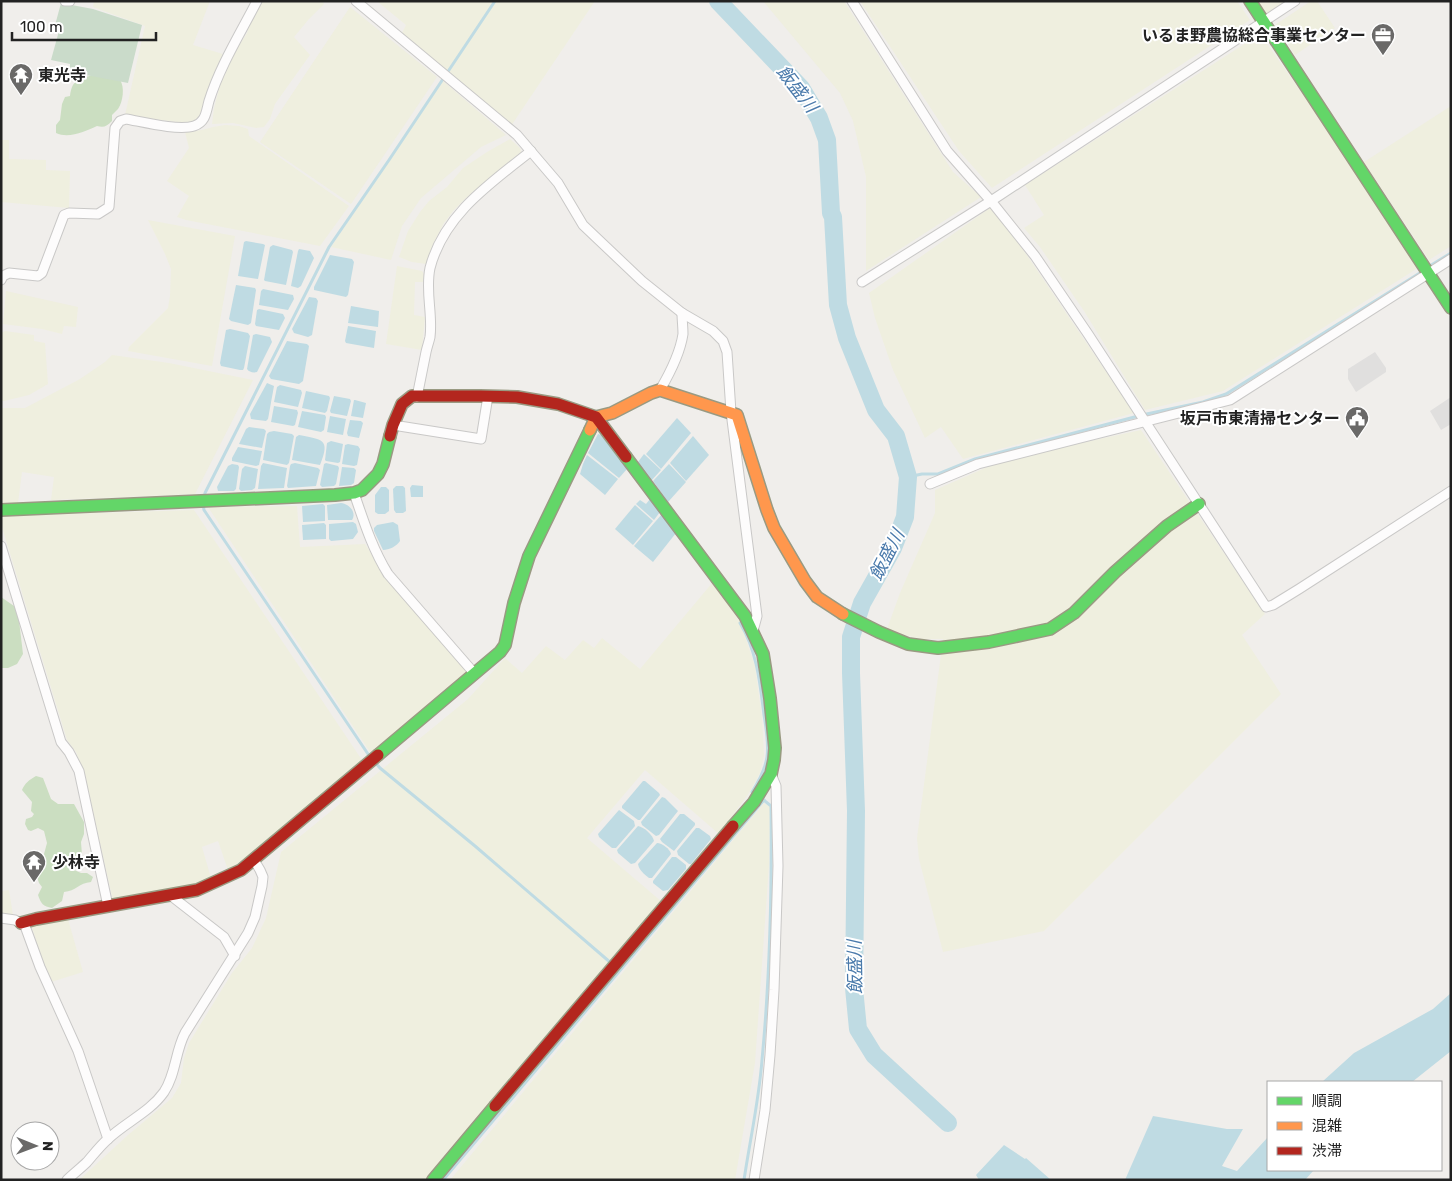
<svg xmlns="http://www.w3.org/2000/svg" width="1452" height="1181" viewBox="0 0 1452 1181" font-family="Rubik,'Noto Sans JP',sans-serif">
	<style>
		.farmland { fill: #efefdf }
		.forest { fill: #cbdec1 }
		.cemetery { fill: #cadbca }
		.parking { fill: #e0dfde }
		.water { fill: #bfdbe3 }
		.lines { fill: none; stroke-linecap: round; stroke-linejoin: round }
		.stream { stroke: #bfdbe3; stroke-width: 3 }
		.river { stroke: #bfdbe3; stroke-width: 18 }
		.street-casing { stroke: #c9c8c7; stroke-width: 11 }
		.fast-casing { stroke: #999a82; stroke-width: 14 }
		.slow-casing { stroke: #999a82; stroke-width: 14 }
		.jam-casing { stroke: #999a82; stroke-width: 14 }
		.street { stroke: #fdfcfc; stroke-width: 9 }
		.fast { stroke: #63d668; stroke-width: 11 }
		.slow { stroke: #ff974d; stroke-width: 11 }
		.jam { stroke: #b3261e; stroke-width: 11 }
		.labels { text-anchor: middle; stroke-width: 4; stroke-linejoin: round; paint-order: stroke }
		.poi-label { font-size: 16px; font-weight: bold; fill: #222; stroke: #fff; text-anchor: end }
		.water-label { font-size: 18px; font-style: italic; fill: #4a7aab; stroke: #fff }
	</style>
	<rect width="100%" height="100%" fill="#f0eeeb"/>
	<g class="farmland">
		<path d="M 94,1 L 210,1 L 193,45 L 223,54 L 205,98 L 200,115 L 194,122 L 183,123 L 125,115 L 145,26 L 93,7 Z"/>
		<path d="M 262,1 L 322,1 L 324,4 L 309,19 L 294,37 L 310,55 L 275,104 L 270,119 L 264,127 L 256,128 L 233,123 L 212,124 L 214,108 L 220,85 L 235,52 L 247,33 L 250,21 Z"/>
		<path d="M 379,1 L 595,1 L 511,126 L 402,33 L 406,25 L 378,2 Z"/>
		<path d="M 763,1 L 844,1 L 953,172 L 981,197 L 866,271 L 866,177 L 853,121 L 840,93 Z"/>
		<path d="M 860,1 L 1237,1 L 1250,20 L 992,188 L 959,151 Z"/>
		<path d="M 1258,1 L 1286,1 L 1266,14 Z"/>
		<path d="M 1311,1 L 1317,1 L 1335,28 L 1295,55 L 1275,25 Z"/>
		<path d="M 350,7 L 437,77 L 351,204 L 260,142 Z"/>
		<path d="M 1260,34 L 1328,130 L 1418,268 L 1223,391 L 1145,410 L 1084,311 L 1040,247 L 1024,228 L 1044,215 L 1025,185 Z"/>
		<path d="M 443,81 L 506,135 L 481,147 L 421,198 L 402,226 L 391,260 L 331,247 Z"/>
		<path d="M 1451,106 L 1451,246 L 1429,260 L 1364,162 Z"/>
		<path d="M 225,125 L 239,126 L 248,129 L 249,136 L 349,206 L 320,246 L 186,220 L 177,217 L 189,196 L 167,181 L 189,148 L 185,132 L 202,130 L 213,127 Z"/>
		<path d="M 510,139 L 520,148 L 521,152 L 467,197 L 454,210 L 444,223 L 434,242 L 426,264 L 412,262 L 399,257 L 408,231 L 420,212 L 429,201 L 447,187 L 463,168 L 487,152 Z"/>
		<path d="M 1,140 L 9,140 L 9,159 L 46,160 L 46,170 L 70,171 L 69,208 L 1,202 Z"/>
		<path d="M 990,208 L 1020,245 L 1134,413 L 963,459 L 941,427 L 925,438 L 893,370 L 875,318 L 869,293 Z"/>
		<path d="M 148,220 L 235,236 L 212,366 L 128,351 L 129,347 L 168,308 L 170,296 L 171,269 L 165,254 Z"/>
		<path d="M 397,266 L 422,271 L 424,274 L 423,282 L 415,282 L 414,315 L 425,317 L 422,350 L 386,344 Z"/>
		<path d="M 6,291 L 78,307 L 76,327 L 64,326 L 62,334 L 42,329 L 3,324 Z"/>
		<path d="M 5,331 L 34,335 L 34,341 L 45,343 L 48,384 L 29,395 L 4,401 L 1,401 L 1,333 Z"/>
		<path d="M 112,355 L 169,363 L 253,380 L 195,494 L 51,500 L 54,477 L 22,472 L 18,503 L 1,504 L 1,408 L 25,408 L 80,379 L 105,362 Z"/>
		<path d="M 1141,430 L 1265,614 L 1242,635 L 1281,694 L 1044,931 L 943,952 L 919,859 L 917,838 L 943,639 L 923,639 L 899,634 L 887,629 L 900,593 L 935,513 L 935,490 L 992,465 L 1035,453 Z"/>
		<path d="M 297,506 L 300,547 L 365,544 L 393,587 L 466,671 L 465,676 L 372,755 L 208,507 Z"/>
		<path d="M 194,510 L 362,760 L 357,766 L 248,856 L 228,870 L 218,841 L 202,847 L 211,878 L 198,883 L 113,901 L 85,776 L 76,752 L 67,740 L 1,524 L 1,516 Z"/>
		<path d="M 713,582 L 740,622 L 755,666 L 762,718 L 764,755 L 760,773 L 749,793 L 719,834 L 645,770 L 587,838 L 662,902 L 425,1180 L 79,1180 L 128,1135 L 172,1098 L 181,1083 L 184,1058 L 189,1043 L 232,973 L 252,948 L 266,918 L 281,852 L 468,699 L 505,658 L 522,673 L 546,646 L 565,660 L 583,640 L 594,648 L 602,638 L 640,669 Z"/>
		<path d="M 764,803 L 770,806 L 769,865 L 755,1063 L 735,1180 L 450,1180 Z"/>
		<path d="M 9,890 L 13,915 L 1,915 L 1,891 Z"/>
		<path d="M 68,919 L 83,972 L 51,982 L 41,958 L 32,927 L 36,924 Z"/>
	</g>
	<g class="forest">
		<path d="M 93,75 L 120,80 C 125,87 123,102 118,109 C 116,111 114,113 112,115 L 112,121 C 107,126 104,128 97,126 C 86,131 69,139 56,133 L 56,125 L 60,120 L 62,104 L 65,97 L 70,96 C 72,80 78,79 93,75 Z"/>
		<path d="M 1,597 L 14,606 L 18,612 L 23,654 L 17,664 L 8,668 L 1,668 Z"/>
		<path d="M 36,776 L 43,778 L 51,799 L 58,804 L 74,804 L 84,822 L 84,834 L 81,842 L 82,855 L 75,860 L 72,869 L 81,873 L 87,873 L 93,877 L 91,882 C 79,883 76,891 64,892 L 62,901 L 52,908 C 43,906 41,904 38,895 L 42,887 L 39,883 L 36,874 L 40,868 L 46,863 L 44,854 L 47,843 L 44,831 L 38,828 L 31,831 L 28,830 L 25,824 L 26,819 L 32,817 L 34,814 L 31,811 L 32,802 L 22,790 C 25,783 29,780 36,776 Z"/>
	</g>
	<path class="cemetery" d="M 61,3 L 93,9 L 142,25 L 128,83 L 70,72 L 70,64 L 51,60 L 59,31 L 54,29 Z"/>
	<g class="parking">
		<path d="M 1375,352 L 1386,368 L 1386,372 L 1356,392 L 1348,379 L 1348,369 Z"/>
		<path d="M 1451,397 L 1451,424 L 1441,430 L 1430,411 Z"/>
	</g>
	<g class="water">
		<path d="M 246,241 L 263,244 L 265,245 L 258,279 L 238,276 L 244,242 Z"/>
		<path d="M 273,245 L 292,250 L 293,252 L 286,285 L 265,281 L 264,280 L 270,247 Z"/>
		<path d="M 299,249 L 310,251 L 314,258 L 301,286 L 298,288 L 291,286 L 298,251 Z"/>
		<path d="M 330,255 L 352,259 L 354,262 L 348,295 L 346,297 L 314,290 L 314,287 Z"/>
		<path d="M 236,285 L 255,288 L 256,290 L 251,323 L 248,325 L 231,321 L 229,319 Z"/>
		<path d="M 263,289 L 293,295 L 294,299 L 288,310 L 259,305 L 261,291 Z"/>
		<path d="M 309,297 L 316,298 L 318,301 L 312,335 L 308,337 L 294,333 L 292,329 Z"/>
		<path d="M 351,306 L 379,311 L 378,327 L 348,323 Z"/>
		<path d="M 259,309 L 283,314 L 285,318 L 279,330 L 256,326 L 255,324 L 257,310 Z"/>
		<path d="M 348,326 L 376,331 L 374,348 L 346,343 L 345,341 Z"/>
		<path d="M 230,329 L 248,333 L 250,336 L 244,368 L 243,370 L 240,370 L 221,366 L 220,363 L 226,330 Z"/>
		<path d="M 256,334 L 270,337 L 272,342 L 257,372 C 253,373 249,372 247,369 L 253,335 Z"/>
		<path d="M 287,341 L 307,344 L 309,346 L 303,381 L 299,384 L 271,379 L 269,376 Z"/>
		<path d="M 267,383 L 274,386 L 268,419 L 266,421 L 251,419 L 250,414 Z"/>
		<path d="M 280,385 L 301,390 L 302,393 L 298,407 L 274,402 L 277,387 Z"/>
		<path d="M 306,391 L 329,396 L 330,398 L 327,411 L 325,413 L 302,408 Z"/>
		<path d="M 334,396 L 350,399 L 351,401 L 347,416 L 331,413 L 330,411 Z"/>
		<path d="M 354,400 L 355,400 L 366,403 L 363,418 L 351,416 Z"/>
		<path d="M 274,406 L 297,410 L 298,413 L 295,425 L 293,426 L 271,422 Z"/>
		<path d="M 302,411 L 325,415 L 326,417 L 324,430 L 321,432 L 298,427 Z"/>
		<path d="M 330,416 L 346,419 L 343,435 L 327,432 Z"/>
		<path d="M 677,418 L 691,433 L 661,469 L 646,454 Z"/>
		<path d="M 350,420 L 361,421 L 363,423 L 359,438 L 348,436 L 347,433 Z"/>
		<path d="M 249,427 L 264,429 L 266,431 L 262,448 L 239,444 L 246,429 Z"/>
		<path d="M 274,431 L 292,434 L 294,436 L 289,463 L 287,465 L 263,460 L 267,434 L 269,432 Z"/>
		<path d="M 598,434 L 601,435 L 627,469 L 619,478 L 588,453 Z"/>
		<path d="M 299,435 C 322,440 331,438 320,465 L 292,460 L 296,437 Z"/>
		<path d="M 693,436 L 709,455 L 686,481 L 670,463 Z"/>
		<path d="M 331,441 L 343,444 L 340,462 L 338,463 L 326,461 L 325,460 L 327,443 Z"/>
		<path d="M 348,444 L 358,446 L 360,449 L 357,465 L 354,466 L 342,464 L 345,445 Z"/>
		<path d="M 238,447 L 262,451 L 259,465 L 256,466 L 232,461 L 232,458 Z"/>
		<path d="M 644,454 L 661,470 L 651,481 L 638,462 Z"/>
		<path d="M 587,455 L 618,479 L 605,495 L 580,474 L 583,464 Z"/>
		<path d="M 263,463 L 287,468 L 284,488 L 258,489 L 261,466 Z"/>
		<path d="M 295,463 L 318,468 L 320,470 L 316,486 L 288,488 L 287,486 L 290,466 L 291,464 Z"/>
		<path d="M 326,463 L 338,466 L 339,468 L 336,484 L 334,486 L 322,487 L 320,485 L 324,464 Z"/>
		<path d="M 232,464 L 238,465 L 239,467 L 236,489 L 234,491 L 218,491 L 217,487 L 228,466 Z"/>
		<path d="M 669,464 L 686,482 L 668,502 L 653,481 Z"/>
		<path d="M 245,466 L 258,469 L 255,488 L 252,490 L 241,491 L 239,489 L 242,469 Z"/>
		<path d="M 342,467 L 354,468 L 356,470 L 354,483 L 351,485 L 339,486 Z"/>
		<path d="M 412,485 L 423,486 L 423,497 L 411,497 L 410,488 Z"/>
		<path d="M 396,486 L 403,486 L 405,488 L 406,511 L 403,513 L 396,513 L 394,510 L 393,489 Z"/>
		<path d="M 381,487 L 386,487 L 389,490 L 389,511 L 385,514 L 378,514 L 375,512 L 375,495 Z"/>
		<path d="M 650,499 L 660,512 L 654,520 L 636,504 L 640,500 L 646,504 Z"/>
		<path d="M 341,503 C 349,504 357,512 352,520 L 328,520 L 327,505 Z"/>
		<path d="M 323,504 L 325,506 L 325,521 L 303,522 L 302,506 Z"/>
		<path d="M 635,505 L 653,521 L 633,545 L 615,529 Z"/>
		<path d="M 662,514 L 676,533 L 653,562 L 634,546 Z"/>
		<path d="M 353,522 L 356,524 L 358,532 L 353,539 L 331,541 L 329,539 L 329,524 Z"/>
		<path d="M 393,522 L 398,525 L 400,541 C 397,546 389,550 383,550 L 374,531 L 374,528 L 377,525 Z"/>
		<path d="M 324,523 L 326,525 L 326,539 L 303,540 L 302,525 Z"/>
		<path d="M 643,781 L 645,781 L 659,793 L 660,795 L 640,820 L 638,820 L 622,808 L 622,806 Z"/>
		<path d="M 662,797 L 665,798 L 678,811 L 659,835 L 656,836 L 642,825 L 641,822 Z"/>
		<path d="M 619,810 L 634,821 L 635,826 L 616,848 L 612,848 L 599,837 L 598,834 Z"/>
		<path d="M 680,814 L 684,814 L 695,823 L 695,825 L 674,851 L 662,842 L 660,839 Z"/>
		<path d="M 638,826 C 644,827 653,835 654,841 L 635,863 L 631,864 L 618,853 L 617,850 Z"/>
		<path d="M 696,828 L 699,828 L 710,836 L 711,839 L 691,864 L 689,864 L 678,855 L 677,851 Z"/>
		<path d="M 657,843 C 662,843 670,849 671,854 L 652,878 L 649,878 C 644,874 639,870 638,864 Z"/>
		<path d="M 672,857 L 676,857 L 686,865 L 686,869 L 668,890 L 663,891 L 653,883 L 653,881 Z"/>
		<path d="M 1451,993 L 1451,1051 L 1412,1082 L 1322,1082 L 1354,1053 L 1433,1009 Z"/>
		<path d="M 1153,1116 L 1227,1129 L 1243,1129 L 1222,1166 L 1237,1171 L 1268,1137 L 1268,1170 L 1314,1170 L 1305,1180 L 1125,1180 Z"/>
		<path d="M 1004,1145 L 1025,1159 L 1026,1158 L 1051,1180 L 979,1180 L 976,1175 Z"/>
	</g>
	<g class="lines">
		<g class="stream">
			<path d="M 1428,267 L 1451,253"/>
			<path d="M 908,477 L 922,474 L 938,474 L 975,459 L 1142,415 L 1203,402 L 1226,394 L 1423,271"/>
			<path d="M 204,497 L 205,493 L 329,247 L 389,160 L 495,1"/>
			<path d="M 203,504 L 204,510 L 370,757"/>
			<path d="M 740,623 C 757,651 760,683 764,715 C 766,728 769,743 767,757 C 765,770 759,781 752,792 L 755,794"/>
			<path d="M 374,761 L 380,768 L 475,846 L 611,963"/>
			<path d="M 443,1180 L 764,800"/>
			<path d="M 744,1180 C 750,1140 759,1100 762,1060 C 770,976 772,890 771,806 L 760,797"/>
		</g>
		<path class="river" d="M 718,1 L 801,88 L 819,118 L 827,140 L 831,213 L 833,217 L 838,305 L 847,338 L 876,410 L 896,436 L 908,477 L 905,517 L 893,548 L 862,603 L 851,637 L 851,673 L 856,811 L 854,988 L 858,1029 L 874,1055 L 948,1123"/>
		<g class="street-casing">
			<g id="street">
				<path d="M 65,1 L 70,1"/>
				<path d="M 356,1 L 517,135 L 558,183 L 583,225 L 642,281 L 682,313 L 713,331 L 723,341 L 727,352 L 731,412 L 757,616 L 753,631"/>
				<path d="M 852,1 L 947,151 L 991,201 L 1035,256 L 1088,334 L 1266,607 L 1273,605 L 1299,589 L 1451,491"/>
				<path d="M 1,280 L 3,276 L 9,273 L 38,276 L 42,273 L 64,215 L 69,213 L 98,214 L 109,207 L 115,128 L 120,121 L 126,119 C 143,122 178,131 194,126 C 206,122 206,112 209,101 C 220,66 240,34 257,1"/>
				<path d="M 862,282 L 991,201 L 1295,1"/>
				<path d="M 660,390 C 670,373 680,354 683,334 C 683,327 682,320 682,313"/>
				<path d="M 417,397 C 420,382 423,367 426,352 C 427,347 429,342 430,337 C 433,314 425,291 430,268 C 444,214 491,183 531,151"/>
				<path d="M 393,425 L 481,439 L 488,396"/>
				<path d="M 930,484 L 978,464 L 1230,400 L 1451,259"/>
				<path d="M 354,493 C 364,522 372,548 388,574 L 474,673"/>
				<path d="M 1,546 L 61,742 L 69,752 L 79,771 L 108,906"/>
				<path d="M 170,895 L 224,937 L 235,956"/>
				<path d="M 1,918 L 15,920 L 25,926 L 40,967 L 78,1051 L 108,1139"/>
				<path d="M 67,1180 C 73,1174 81,1168 87,1162 C 94,1154 100,1146 108,1139 C 126,1122 150,1112 164,1092 C 176,1074 175,1052 185,1033 L 248,933 L 255,917 L 262,886 L 263,877 L 260,870 L 254,860"/>
				<path d="M 754,1180 L 765,1110 L 770,1055 L 774,990 L 778,866 L 776,786 L 771,774"/>
			</g>
		</g>
		<g class="fast-casing">
			<g id="fast">
				<path d="M 1250,1 L 1451,308"/>
				<path d="M 626,457 L 745,616 L 763,654 L 770,698 L 775,748 L 774,760 L 771,774 L 754,802 L 733,826"/>
				<path d="M 1,510 L 335,495 L 354,493 L 362,490 L 378,474 L 383,464 L 390,436"/>
				<path d="M 843,614 L 879,632 L 908,644 L 938,648 L 989,642 L 1050,629 L 1074,613 L 1115,572 L 1167,526 L 1199,504"/>
				<path d="M 378,755 L 500,652 L 505,645 L 514,603 L 529,556 L 590,430"/>
				<path d="M 433,1180 L 495,1106"/>
			</g>
		</g>
		<g class="slow-casing">
			<path id="slow" d="M 590,430 L 596,417 L 612,413 L 651,393 L 660,390 L 737,415 L 767,510 L 774,528 L 805,581 L 817,597 L 843,614"/>
		</g>
		<g class="jam-casing">
			<g id="jam">
				<path d="M 390,436 L 393,425 L 402,404 L 412,396 L 480,396 L 517,397 L 558,404 L 596,417 L 626,457"/>
				<path d="M 21,923 L 36,919 L 197,890 L 241,870 L 378,755"/>
				<path d="M 495,1106 L 733,826"/>
			</g>
		</g>
		<use href="#street" class="street"/>
		<use href="#fast" class="fast"/>
		<use href="#slow" class="slow"/>
		<use href="#jam" class="jam"/>
	</g>
	<defs>
		<g id="office-pin" transform="scale(1.25)"><path d="M0 17L-7.5 6A9.5 9.5 0 1 1 7.5 6Z" fill="#6a6968" stroke="#fff"/><path d="M-6-3h4V-5.5h4V-3h4V5H-6ZM-1-4.5V-3h2v-1.5ZM-6 0V1H6V0Z" fill="#fff"/></g>
		<g id="temple-pin" transform="scale(1.25)"><path d="M0 17L-7.5 6A9.5 9.5 0 1 1 7.5 6Z" fill="#6a6968" stroke="#fff"/><path d="M0-6L5-2H3V0L6.5 2.5H4V6H1.5V3h-3V6H-4V2.5H-6.5L-3 0V-2H-5Z" fill="#fff"/></g>
		<g id="civic-pin" transform="scale(1.25)"><path d="M0 17L-7.5 6A9.5 9.5 0 1 1 7.5 6Z" fill="#6a6968" stroke="#fff"/><path d="M-.6-6.5H3V-4.5H.6V-3L4-1V1h2V6H-6V1h2V-1L-.6-3ZM-1.2 2.5V6h2.4V2.5Z" fill="#fff"/></g>
	</defs>
	<g fill-rule="evenodd">
		<use href="#office-pin" x="1383" y="35"/>
		<use href="#temple-pin" x="21" y="75"/>
		<use href="#civic-pin" x="1357" y="418"/>
		<use href="#temple-pin" x="34" y="862"/>
	</g>
	<g class="labels">
		<g class="poi-label">
			<text x="1366" y="41">いるま野農協総合事業センター</text>
			<text x="38" y="81" text-anchor="start">東光寺</text>
			<text x="1340" y="424">坂戸市東清掃センター</text>
			<text x="52" y="868" text-anchor="start">少林寺</text>
		</g>
		<g class="water-label">
			<text transform="translate(797 89) rotate(52)" y="6">飯盛川</text>
			<text transform="translate(887 555) rotate(-63)" y="6">飯盛川</text>
			<text transform="translate(855 967) rotate(-91)" y="6">飯盛川</text>
		</g>
	</g>
	<rect width="1452" height="1181" fill="none" stroke="#222222" stroke-width="5"/>
	<rect x="1267" y="1081" width="175" height="90" fill="#ffffff" stroke="#a7a7a7"/>
	<rect x="1277" y="1097" width="25" height="8" fill="#63d668" stroke="#a7a7a7"/>
	<text x="1312" y="1106" font-size="15" fill="#222222">順調</text>
	<rect x="1277" y="1122" width="25" height="8" fill="#ff974d" stroke="#a7a7a7"/>
	<text x="1312" y="1131" font-size="15" fill="#222222">混雑</text>
	<rect x="1277" y="1147" width="25" height="8" fill="#b3261e" stroke="#a7a7a7"/>
	<text x="1312" y="1156" font-size="15" fill="#222222">渋滞</text>
	<g transform="translate(35 1146) rotate(91)"><circle r="24" fill="#ffffff" stroke="#a7a7a7"/>
	<path d="M0-4L9 19L0 12L-9 19Z" fill="#6a6968"/>
	<text y="-8" font-size="14" font-weight="bold" text-anchor="middle" fill="#222222">N</text>
	</g>
	<path d="M12 32v8h144v-8" fill="none" stroke="#222222" stroke-width="2.5"/>
	<text x="20" y="32" font-size="15" fill="#222222" stroke="#ffffff" stroke-width="4" paint-order="stroke">100 m</text>
</svg>
